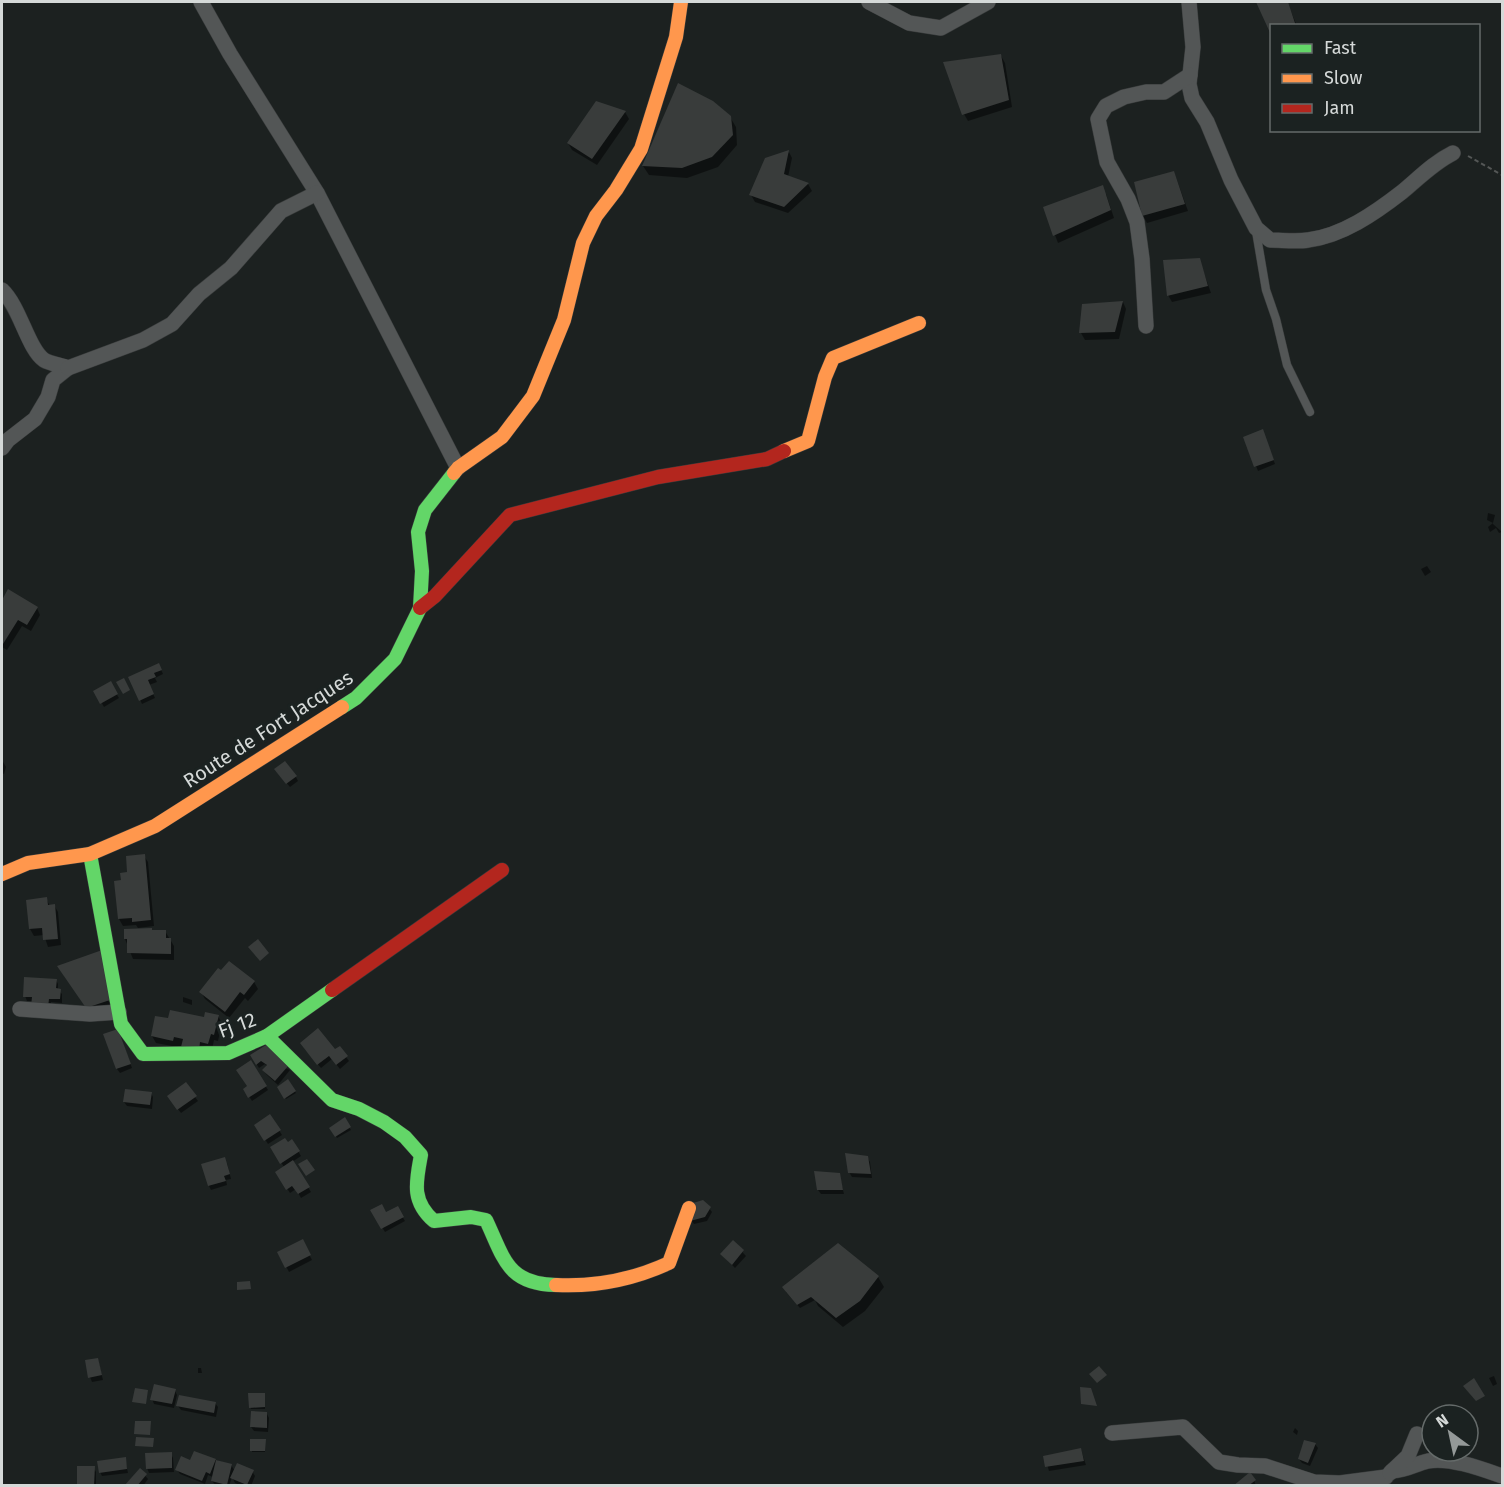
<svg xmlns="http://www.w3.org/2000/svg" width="1504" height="1487" viewBox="0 0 1504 1487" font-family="'Fira Sans',sans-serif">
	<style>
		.shadow { fill: #0007 }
		.building { fill: #393c3b }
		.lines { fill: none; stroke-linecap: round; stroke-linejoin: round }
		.lane-casing { stroke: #383b3b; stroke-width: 9 }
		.street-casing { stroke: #383b3b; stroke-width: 16 }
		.fast-casing { stroke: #383b3b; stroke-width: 15 }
		.slow-casing { stroke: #383b3b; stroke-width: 15 }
		.jam-casing { stroke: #383b3b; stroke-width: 15 }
		.path { stroke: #545756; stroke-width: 2; stroke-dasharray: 4.5 3; stroke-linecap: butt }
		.lane { stroke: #535656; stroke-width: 8 }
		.street { stroke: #535656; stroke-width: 15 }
		.fast { stroke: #63d668; stroke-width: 14 }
		.slow { stroke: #ff974d; stroke-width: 14 }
		.jam { stroke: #b3261e; stroke-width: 14 }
		.labels { text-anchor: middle; stroke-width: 6; stroke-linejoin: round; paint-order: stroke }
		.street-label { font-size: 20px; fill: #d5d9d8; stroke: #1b2221 }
	</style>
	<rect width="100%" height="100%" fill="#1c2120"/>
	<g class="shadow">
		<path d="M 1258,2 L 1287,2 L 1297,26 L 1272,26 L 1272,34 Z"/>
		<path d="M 1001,56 L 1005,63 L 1012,107 L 968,121 L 964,114 Z"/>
		<path d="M 597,103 L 625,112 L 629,119 L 597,165 L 572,150 L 568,143 Z"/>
		<path d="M 730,117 L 736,127 L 737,145 L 718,167 L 687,178 L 649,175 L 643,166 Z"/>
		<path d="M 789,152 L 792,158 L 788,177 L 808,184 L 812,191 L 788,213 L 755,202 L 751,195 Z"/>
		<path d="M 1174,172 L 1188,211 L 1147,223 L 1143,216 L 1136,183 Z"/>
		<path d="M 1106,194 L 1114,218 L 1058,243 L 1045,208 Z"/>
		<path d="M 1199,259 L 1211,293 L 1172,302 L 1168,295 Z"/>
		<path d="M 1123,302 L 1126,309 L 1119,339 L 1085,340 L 1081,333 Z"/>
		<path d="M 1264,435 L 1275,464 L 1258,471 L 1245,438 Z"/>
		<path d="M 1488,513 L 1495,515 L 1493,523 L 1487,520 Z"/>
		<path d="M 1493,523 L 1493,524 L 1502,532 L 1499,533 L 1496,528 L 1490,532 L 1488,527 Z"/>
		<path d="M 1427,566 L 1431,572 L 1425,576 L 1421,569 Z"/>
		<path d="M 2,601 L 37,608 L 40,615 L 31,631 L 22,626 L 7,650 L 2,647 Z"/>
		<path d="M 159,665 L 163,674 L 155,678 L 157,682 L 149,685 L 155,698 L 142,704 L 130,678 Z"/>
		<path d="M 110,683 L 119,698 L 104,707 L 95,691 Z"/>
		<path d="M 2,760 L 6,767 L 4,774 L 2,773 Z"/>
		<path d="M 279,774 L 296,777 L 298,781 L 290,787 Z"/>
		<path d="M 144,856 L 148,862 L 154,926 L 138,928 L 136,925 L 123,926 L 119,919 L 116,882 L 122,881 Z"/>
		<path d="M 46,899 L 50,906 L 54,905 L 58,912 L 61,945 L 48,947 L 44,935 L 34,936 L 30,929 Z"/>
		<path d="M 165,931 L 174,946 L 174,960 L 133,959 L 125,939 Z"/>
		<path d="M 63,973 L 116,1006 L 92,1014 Z"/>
		<path d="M 56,980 L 58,984 L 58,990 L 62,994 L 62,1003 L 51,1002 L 50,1011 L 33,1001 L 27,1001 L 25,996 Z"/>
		<path d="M 254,982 L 258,989 L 248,1001 L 245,998 L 229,1018 L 205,999 L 201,992 Z"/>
		<path d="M 183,997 L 192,1000 L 192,1005 L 183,1002 Z"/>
		<path d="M 218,1016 L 222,1023 L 218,1041 L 214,1040 L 212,1050 L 177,1047 L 156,1043 L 152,1036 Z"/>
		<path d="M 120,1035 L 132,1068 L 120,1073 L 117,1069 Z"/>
		<path d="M 304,1048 L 346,1057 L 349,1061 L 340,1069 L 332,1059 L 321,1068 Z"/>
		<path d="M 252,1056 L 290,1070 L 278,1085 L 267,1075 L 264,1071 L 268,1067 L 265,1064 L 259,1068 Z"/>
		<path d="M 251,1062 L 268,1090 L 252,1101 L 245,1090 L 249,1087 Z"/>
		<path d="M 288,1081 L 296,1093 L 286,1099 L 279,1087 Z"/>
		<path d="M 151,1093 L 153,1097 L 152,1109 L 127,1106 L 124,1102 Z"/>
		<path d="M 195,1097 L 198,1101 L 181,1113 L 171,1100 Z"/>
		<path d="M 270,1116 L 282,1135 L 268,1144 L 256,1125 Z"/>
		<path d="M 344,1120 L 351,1130 L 337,1138 L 331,1128 Z"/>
		<path d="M 292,1141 L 301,1156 L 292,1162 L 311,1192 L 301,1198 L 296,1189 L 290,1193 L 279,1176 L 284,1167 L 272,1148 Z"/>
		<path d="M 867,1157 L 870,1162 L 872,1178 L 852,1177 L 849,1172 Z"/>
		<path d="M 227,1163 L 231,1179 L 226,1180 L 227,1185 L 211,1190 L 209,1186 Z"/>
		<path d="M 839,1174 L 844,1194 L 821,1194 L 818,1190 Z"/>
		<path d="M 397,1208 L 405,1221 L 385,1232 L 372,1211 L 386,1214 Z"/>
		<path d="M 709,1208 L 712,1212 L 707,1221 L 694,1224 L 691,1220 Z"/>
		<path d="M 302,1241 L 312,1260 L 289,1272 L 279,1253 Z"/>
		<path d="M 733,1242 L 746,1256 L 735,1268 L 722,1254 Z"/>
		<path d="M 838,1245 L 878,1277 L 884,1287 L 865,1311 L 843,1327 L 818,1306 L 815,1300 L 800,1308 L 786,1292 Z"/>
		<path d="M 98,1360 L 103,1380 L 92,1382 L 90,1377 Z"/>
		<path d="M 198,1368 L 201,1368 L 202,1373 L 198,1373 Z"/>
		<path d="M 1494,1376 L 1497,1384 L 1493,1386 L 1489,1378 Z"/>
		<path d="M 175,1391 L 177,1395 L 174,1408 L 154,1404 L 152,1399 Z"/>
		<path d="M 265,1396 L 265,1409 L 251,1409 L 250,1407 Z"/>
		<path d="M 215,1403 L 218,1407 L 216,1417 L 181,1410 L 178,1406 Z"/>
		<path d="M 267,1414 L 269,1418 L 268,1432 L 254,1431 L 251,1427 Z"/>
		<path d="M 1295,1428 L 1298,1431 L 1297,1435 L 1293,1432 Z"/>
		<path d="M 265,1441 L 265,1452 L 252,1452 L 252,1451 Z"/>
		<path d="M 1315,1444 L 1318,1448 L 1310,1466 L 1302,1463 L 1299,1459 Z"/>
		<path d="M 1081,1450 L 1086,1465 L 1049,1471 L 1045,1457 Z"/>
		<path d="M 195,1453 L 231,1465 L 235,1471 L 252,1471 L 255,1476 L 251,1486 L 242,1486 L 235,1483 L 232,1477 L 229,1486 L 216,1486 L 212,1481 L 213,1477 L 208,1475 L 205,1484 L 180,1474 L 177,1470 L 191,1462 Z"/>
		<path d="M 171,1454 L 173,1458 L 174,1472 L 149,1473 L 147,1468 Z"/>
		<path d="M 125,1459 L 128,1473 L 102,1476 L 100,1472 Z"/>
		<path d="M 94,1468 L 96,1472 L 96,1486 L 78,1486 Z"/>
		<path d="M 140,1470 L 148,1479 L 143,1486 L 126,1486 Z"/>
		<path d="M 1254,1480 L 1256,1486 L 1235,1486 Z"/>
	</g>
	<g class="building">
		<path d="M 1256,2 L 1288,2 L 1296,26 L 1272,26 L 1272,37 Z"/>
		<path d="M 1001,54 L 1009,100 L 962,115 L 943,62 Z"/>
		<path d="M 678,83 L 713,101 L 731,116 L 733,135 L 712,157 L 682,168 L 642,166 Z"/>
		<path d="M 596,101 L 626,111 L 592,159 L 567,143 Z"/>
		<path d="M 789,150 L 784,174 L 809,183 L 784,207 L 749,195 L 765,158 Z"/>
		<path d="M 1174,171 L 1185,204 L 1142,216 L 1134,182 Z"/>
		<path d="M 1103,185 L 1111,210 L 1053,236 L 1043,207 Z"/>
		<path d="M 1200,258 L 1208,286 L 1167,296 L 1163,260 Z"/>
		<path d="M 1123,301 L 1115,332 L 1079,333 L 1082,304 Z"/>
		<path d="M 1263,429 L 1274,460 L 1254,467 L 1243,437 Z"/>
		<path d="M 8,589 L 38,607 L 27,625 L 18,620 L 3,644 L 2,600 Z"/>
		<path d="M 159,663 L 162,670 L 154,673 L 156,677 L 148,680 L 154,694 L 139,701 L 128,677 Z"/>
		<path d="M 124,678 L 130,690 L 123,694 L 116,682 Z"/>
		<path d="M 111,681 L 118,694 L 100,704 L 93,691 Z"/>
		<path d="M 285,761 L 297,776 L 286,784 L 274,769 Z"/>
		<path d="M 145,854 L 151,920 L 132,922 L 132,918 L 118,919 L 114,881 L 121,880 L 120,873 L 127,872 L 126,856 Z"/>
		<path d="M 47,897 L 48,905 L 55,904 L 58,939 L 43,940 L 42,928 L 29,929 L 26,900 Z"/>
		<path d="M 152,928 L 152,930 L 166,930 L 166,938 L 171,938 L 171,954 L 127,953 L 127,939 L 124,939 L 124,929 Z"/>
		<path d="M 258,939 L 269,953 L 260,961 L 248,947 Z"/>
		<path d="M 105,949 L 113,999 L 86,1008 L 57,966 Z"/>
		<path d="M 229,961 L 255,981 L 244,995 L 240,992 L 225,1012 L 199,992 L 218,968 L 221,970 Z"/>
		<path d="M 24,977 L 57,979 L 56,988 L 61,989 L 60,999 L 49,999 L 48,1008 L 31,1006 L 32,997 L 23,997 Z"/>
		<path d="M 170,1010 L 204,1017 L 205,1012 L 219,1015 L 214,1035 L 211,1034 L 208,1044 L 200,1042 L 199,1051 L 181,1047 L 183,1039 L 174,1037 L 173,1041 L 151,1036 L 155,1016 L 168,1018 Z"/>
		<path d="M 318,1028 L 335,1049 L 340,1046 L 348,1056 L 336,1065 L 329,1056 L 317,1065 L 300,1043 Z"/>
		<path d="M 118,1029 L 131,1064 L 116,1069 L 103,1034 Z"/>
		<path d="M 266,1045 L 289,1065 L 275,1081 L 262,1070 L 267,1065 L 261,1061 L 256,1065 L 250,1055 Z"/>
		<path d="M 251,1060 L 267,1086 L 248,1098 L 243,1089 L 247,1086 L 236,1070 Z"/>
		<path d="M 288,1079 L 296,1091 L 284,1099 L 277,1087 Z"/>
		<path d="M 186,1082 L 197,1096 L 177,1110 L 167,1096 Z"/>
		<path d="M 125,1089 L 152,1092 L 150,1105 L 123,1102 Z"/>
		<path d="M 270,1114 L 281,1130 L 264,1141 L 254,1125 Z"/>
		<path d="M 345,1117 L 351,1127 L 335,1137 L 329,1128 Z"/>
		<path d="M 285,1138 L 288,1142 L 292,1139 L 300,1151 L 280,1164 L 270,1147 Z"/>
		<path d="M 845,1153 L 868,1156 L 871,1174 L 848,1173 Z"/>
		<path d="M 225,1157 L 230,1174 L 224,1176 L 226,1181 L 208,1186 L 201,1164 Z"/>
		<path d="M 307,1159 L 315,1170 L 306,1176 L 298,1164 Z"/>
		<path d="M 293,1160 L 310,1187 L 298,1194 L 292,1186 L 286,1190 L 275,1172 Z"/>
		<path d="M 814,1171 L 840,1173 L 843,1190 L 817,1190 Z"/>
		<path d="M 703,1200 L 711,1207 L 705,1217 L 690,1221 L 693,1203 Z"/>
		<path d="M 382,1204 L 386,1212 L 398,1206 L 404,1217 L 381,1229 L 370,1210 Z"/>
		<path d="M 303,1239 L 311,1255 L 285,1268 L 277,1252 Z"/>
		<path d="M 733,1240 L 744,1250 L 732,1265 L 720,1254 Z"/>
		<path d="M 838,1243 L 879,1276 L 860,1301 L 836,1318 L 811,1297 L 797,1305 L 782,1287 Z"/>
		<path d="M 250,1281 L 251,1289 L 237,1290 L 237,1282 Z"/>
		<path d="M 98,1358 L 102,1375 L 88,1378 L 85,1360 Z"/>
		<path d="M 1099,1366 L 1107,1375 L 1097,1383 L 1089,1374 Z"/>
		<path d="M 1474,1378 L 1485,1396 L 1476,1401 L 1463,1386 Z"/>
		<path d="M 154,1384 L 176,1389 L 172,1404 L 150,1400 Z"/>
		<path d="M 1080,1387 L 1091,1388 L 1097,1406 L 1081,1404 Z"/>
		<path d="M 135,1388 L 148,1390 L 146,1404 L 132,1402 Z"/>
		<path d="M 248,1393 L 265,1393 L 265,1407 L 249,1408 Z"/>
		<path d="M 179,1395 L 216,1402 L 214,1413 L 176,1406 Z"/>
		<path d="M 251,1411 L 267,1412 L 267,1428 L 250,1427 Z"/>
		<path d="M 135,1421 L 151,1421 L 150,1435 L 134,1434 Z"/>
		<path d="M 136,1437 L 154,1438 L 153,1447 L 135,1446 Z"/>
		<path d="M 250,1439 L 266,1439 L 265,1451 L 250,1451 Z"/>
		<path d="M 1304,1440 L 1316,1443 L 1308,1463 L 1298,1459 Z"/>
		<path d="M 1081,1448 L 1084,1461 L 1045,1467 L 1043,1456 Z"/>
		<path d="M 194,1451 L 216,1459 L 210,1474 L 206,1472 L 202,1481 L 175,1470 L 181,1456 L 190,1460 Z"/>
		<path d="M 172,1452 L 172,1468 L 146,1469 L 145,1453 Z"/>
		<path d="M 126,1457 L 127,1469 L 99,1473 L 97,1461 Z"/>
		<path d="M 216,1460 L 232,1464 L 227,1485 L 211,1481 Z"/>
		<path d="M 237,1463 L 254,1470 L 247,1485 L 230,1478 Z"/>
		<path d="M 77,1466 L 95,1466 L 94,1486 L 77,1486 Z"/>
		<path d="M 140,1468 L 147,1474 L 137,1486 L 124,1486 Z"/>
		<path d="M 1250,1472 L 1256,1480 L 1248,1486 L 1233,1486 Z"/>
	</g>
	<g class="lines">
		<g class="lane-casing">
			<path id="lane" d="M 1256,231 L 1266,290 L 1276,319 L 1287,365 L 1310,412"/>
		</g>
		<g class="street-casing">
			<g id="street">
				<path d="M 201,2 L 230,54 L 317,193 L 458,468"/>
				<path d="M 869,2 L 909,23 L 941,28 L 988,2"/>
				<path d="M 1189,2 L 1193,47 L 1189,84 L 1192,98 L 1207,122 L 1231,180 L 1256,228 L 1270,240 C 1282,240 1296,242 1308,240 C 1342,236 1375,213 1402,192 C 1419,178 1433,163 1453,153"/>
				<path d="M 2,290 C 20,307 28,349 44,360 C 51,364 61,365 68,368 L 53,380 L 48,397 L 35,419 L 8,440 L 2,448"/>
				<path d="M 1146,326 L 1142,259 L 1137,222 L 1128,199 L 1107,162 L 1098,119 L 1106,106 L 1124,97 L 1146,92 L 1164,92 L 1190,75"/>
				<path d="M 68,368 L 143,340 L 172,324 L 199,294 L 231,268 L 281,211 L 317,193"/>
				<path d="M 20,1009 L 90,1014 L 119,1012"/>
				<path d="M 1112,1433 L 1183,1427 L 1219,1462 L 1238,1465 L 1265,1466 L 1314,1482 L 1340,1483 L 1386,1477"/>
				<path d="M 1392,1471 C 1408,1470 1415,1464 1428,1461 C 1450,1457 1482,1469 1502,1476"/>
				<path d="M 1390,1473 L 1408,1456 L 1417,1434"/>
			</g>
		</g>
		<g class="fast-casing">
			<g id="fast">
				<path d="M 342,707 L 356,698 L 395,659 L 420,608 L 422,571 L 418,532 L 425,510 L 454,473"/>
				<path d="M 90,854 L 121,1024 L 143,1054 L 228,1053 L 267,1036 L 332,990"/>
				<path d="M 267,1036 L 332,1100 L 359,1109 L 384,1122 L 405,1137 L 421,1155 C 416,1182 411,1201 434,1221 L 471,1217 L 486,1220 C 504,1258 507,1284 556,1285"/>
			</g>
		</g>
		<g class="slow-casing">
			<g id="slow">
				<path d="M 784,451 L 808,441 L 825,377 L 833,358 L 919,323"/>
				<path d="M 454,473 L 458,468 L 502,437 L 533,396 L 564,320 L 583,243 L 596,216 L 616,190 L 641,149 L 676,37 L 681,2"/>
				<path d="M 2,874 L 28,863 L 90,854 L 155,826 L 342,707"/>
				<path d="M 556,1285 C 594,1287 634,1279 669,1263 L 689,1208"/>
			</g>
		</g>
		<g class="jam-casing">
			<g id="jam">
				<path d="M 420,608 L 435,596 L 510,515 L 658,477 L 767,459 L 784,451"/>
				<path d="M 332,990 L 502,870"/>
			</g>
		</g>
		<path class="path" d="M 1468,156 L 1502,175"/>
		<use href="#lane" class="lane"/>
		<use href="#street" class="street"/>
		<use href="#fast" class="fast"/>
		<use href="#slow" class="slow"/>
		<use href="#jam" class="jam"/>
	</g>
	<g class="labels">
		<g class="street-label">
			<text transform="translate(268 729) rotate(-33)" y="7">Route de Fort Jacques</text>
			<text transform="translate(237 1025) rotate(-20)" y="7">Fj 12</text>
		</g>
	</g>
	<rect width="1504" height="1487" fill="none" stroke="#d5d9d8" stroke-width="6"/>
	<rect x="1270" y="24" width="210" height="108" fill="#1b2221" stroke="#656b6a" stroke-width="1.5"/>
	<rect x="1282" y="44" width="30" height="9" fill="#63d668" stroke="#656b6a" stroke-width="1.5"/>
	<text x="1324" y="54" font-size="18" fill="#d5d9d8">Fast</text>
	<rect x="1282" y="74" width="30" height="9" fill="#ff974d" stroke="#656b6a" stroke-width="1.5"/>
	<text x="1324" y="84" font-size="18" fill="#d5d9d8">Slow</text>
	<rect x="1282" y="104" width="30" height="9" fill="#b3261e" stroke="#656b6a" stroke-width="1.5"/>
	<text x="1324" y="114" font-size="18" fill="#d5d9d8">Jam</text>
	<g transform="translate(1450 1433) rotate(327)"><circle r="28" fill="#1b2221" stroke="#656b6a" stroke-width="1.5"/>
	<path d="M0-4.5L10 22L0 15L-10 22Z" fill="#949998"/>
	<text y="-9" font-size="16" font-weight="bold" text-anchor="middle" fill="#d5d9d8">N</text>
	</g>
</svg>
